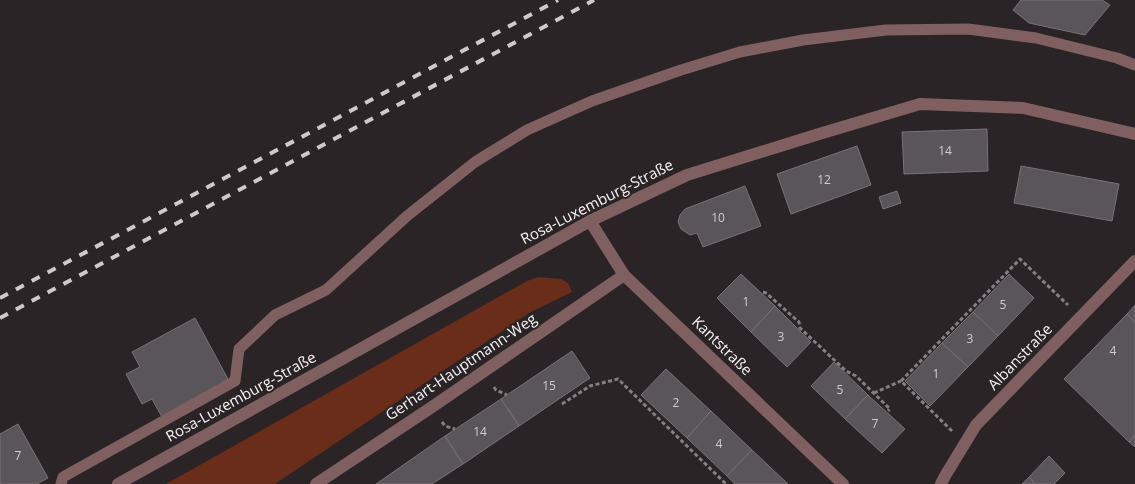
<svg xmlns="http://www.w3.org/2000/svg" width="1135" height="484" viewBox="0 0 1135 484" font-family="'Open Sans',sans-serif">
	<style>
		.green { fill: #692d19 }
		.building { fill: #5a5559; stroke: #787276 }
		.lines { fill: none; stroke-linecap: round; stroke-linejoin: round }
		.path { stroke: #847f81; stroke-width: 3; stroke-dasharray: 4 2.5; stroke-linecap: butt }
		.service { stroke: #805f60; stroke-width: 11 }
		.minor { stroke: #805f60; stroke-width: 12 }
		.tertiary { stroke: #805f60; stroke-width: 12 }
		.rail { stroke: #cecacb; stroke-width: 4; stroke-dasharray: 9 9; stroke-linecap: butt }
		.labels { text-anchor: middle; stroke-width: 4; stroke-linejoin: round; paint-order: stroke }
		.number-label { font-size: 12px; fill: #d0cccd }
		.street-label { font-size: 15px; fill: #f7f3f4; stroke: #2a2426 }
	</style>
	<rect width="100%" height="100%" fill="#2a2426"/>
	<path class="green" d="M 538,277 L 561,279 L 568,283 L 572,292 L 529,313 L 275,484 L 166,484 L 527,281 Z"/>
	<g class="building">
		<path d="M 1021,0 L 1102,0 L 1110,5 L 1085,35 L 1029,23 L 1013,10 Z"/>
		<path d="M 987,129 L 988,171 L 904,174 L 902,132 Z"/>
		<path d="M 857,146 L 871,185 L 791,214 L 777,174 Z"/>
		<path d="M 1021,166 L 1119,184 L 1112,221 L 1014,203 Z"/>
		<path d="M 745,186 L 761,226 L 703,247 L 697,233 L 690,235 L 681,229 L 678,222 L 680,215 L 685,209 Z"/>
		<path d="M 897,191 L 901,203 L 883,209 L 879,197 Z"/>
		<path d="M 741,274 L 775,306 L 751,332 L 717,298 Z"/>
		<path d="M 1009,274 L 1034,298 L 998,336 L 973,312 Z"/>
		<path d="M 1135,305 L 1135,322 L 1127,314 Z"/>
		<path d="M 775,306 L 811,342 L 787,367 L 751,332 Z"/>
		<path d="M 973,312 L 998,336 L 968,367 L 942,343 Z"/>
		<path d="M 1127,314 L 1135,322 L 1135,435 L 1129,442 L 1064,379 Z"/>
		<path d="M 195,318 L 229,381 L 162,417 L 152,399 L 142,404 L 126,374 L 140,367 L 132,352 Z"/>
		<path d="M 942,343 L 968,367 L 930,406 L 905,381 Z"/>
		<path d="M 572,351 L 590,378 L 519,426 L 501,399 Z"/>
		<path d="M 834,362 L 868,395 L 845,419 L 811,386 Z"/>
		<path d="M 666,369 L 711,411 L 687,438 L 641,395 Z"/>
		<path d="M 868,395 L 905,429 L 882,453 L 845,419 Z"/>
		<path d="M 501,399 L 519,426 L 463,464 L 445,436 Z"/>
		<path d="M 711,411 L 752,450 L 727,476 L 687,438 Z"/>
		<path d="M 18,424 L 48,478 L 37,484 L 0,484 L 0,434 Z"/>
		<path d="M 1135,435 L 1135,447 L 1129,442 Z"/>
		<path d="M 445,436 L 463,464 L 432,484 L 376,484 Z"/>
		<path d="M 752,450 L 788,484 L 735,484 L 727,476 Z"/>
		<path d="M 1049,456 L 1065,473 L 1054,484 L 1035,484 L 1029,477 Z"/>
		<path d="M 1029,477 L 1035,484 L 1022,484 Z"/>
	</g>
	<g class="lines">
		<g class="path">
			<path d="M 763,292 L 766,293 L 799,322 L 800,328 L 846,371 L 856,376 L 890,409 L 888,411"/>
			<path d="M 494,387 L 496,390 L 507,395"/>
			<path d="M 874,393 L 901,381"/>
			<path d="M 562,404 L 590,386 L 618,379 L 726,484"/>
			<path d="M 442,422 L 445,426 L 455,429"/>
			<path d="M 952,431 L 901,381 L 1020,259 L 1068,305"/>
		</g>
		<path class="service" d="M 61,484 L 63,477 L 235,381 L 239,349 L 275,315 L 326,290 L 407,216 L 475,162 L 527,130 L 592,101 L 681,70 L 740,52 L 803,40 L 886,30 L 968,29 L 1036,38 L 1117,58 L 1135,65"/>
		<g class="minor">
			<path d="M 590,221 L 624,275 L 843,484"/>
			<path d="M 118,484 L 590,221 L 687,175 L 819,134 L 920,104 L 1023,108 L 1135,134"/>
			<path d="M 316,484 L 432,407 L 624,275"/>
		</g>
		<path class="tertiary" d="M 941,484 L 945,476 L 976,425 L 1135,261"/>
		<g class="rail">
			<path d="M 0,298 L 558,0"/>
			<path d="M 0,318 L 594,0"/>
		</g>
	</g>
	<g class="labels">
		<g class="number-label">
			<text x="945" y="155">14</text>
			<text x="824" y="184">12</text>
			<text x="718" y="222">10</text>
			<text x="746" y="306">1</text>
			<text x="1003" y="309">5</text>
			<text x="781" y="341">3</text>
			<text x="970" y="343">3</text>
			<text x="1113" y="355">4</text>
			<text x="936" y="378">1</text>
			<text x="549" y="390">15</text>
			<text x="840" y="394">5</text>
			<text x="676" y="407">2</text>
			<text x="875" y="428">7</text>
			<text x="480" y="436">14</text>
			<text x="719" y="448">4</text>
			<text x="18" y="460">7</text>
		</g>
		<g class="street-label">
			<text transform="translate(597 202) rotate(-27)" y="5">Rosa-Luxemburg-Straße</text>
			<text transform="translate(722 346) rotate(44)" y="5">Kantstraße</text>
			<text transform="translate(1020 357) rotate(-46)" y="5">Albanstraße</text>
			<text transform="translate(461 367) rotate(-34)" y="5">Gerhart-Hauptmann-Weg</text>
			<text transform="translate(241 397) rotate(-29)" y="5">Rosa-Luxemburg-Straße</text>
		</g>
	</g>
</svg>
